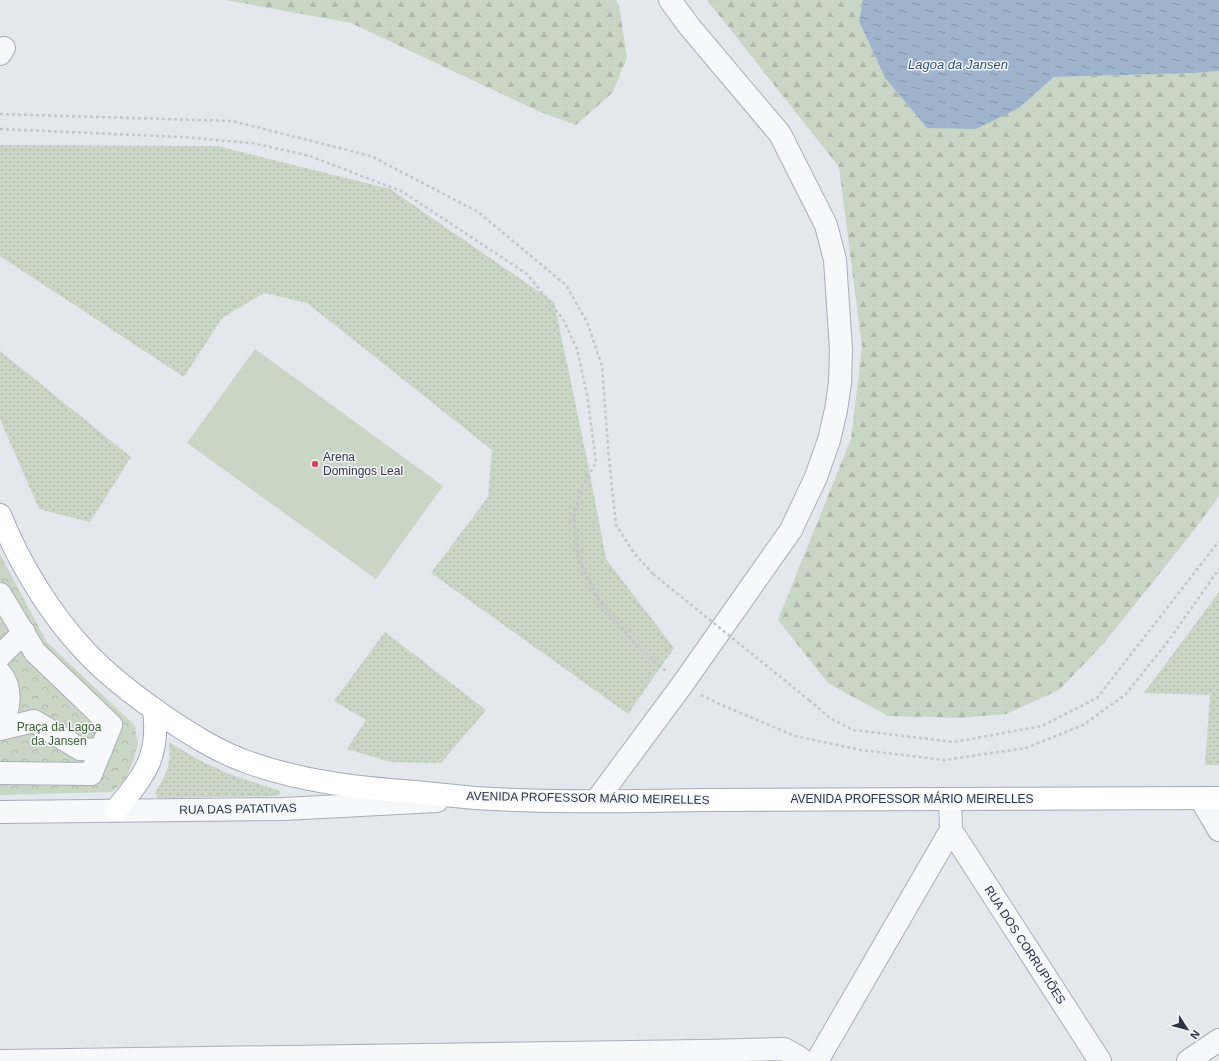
<svg xmlns="http://www.w3.org/2000/svg" width="1219" height="1061" viewBox="0 0 1219 1061" font-family="Helvetica,sans-serif">
	<style>
		.grass { fill: url(#grass-dots) }
		.forest { fill: url(#forest-firs) }
		.park { fill: url(#park-crowns) }
		.pitch { fill: #c9d6c5 }
		.water { fill: url(#water-ripples) }
		.lines { fill: none; stroke-linecap: round; stroke-linejoin: round }
		.minor-casing { stroke: #a9aeb7; stroke-width: 24 }
		.major-casing { stroke: #a3abb8; stroke-width: 24 }
		.path { stroke: #c2c5cb; stroke-width: 2.5; stroke-dasharray: 3 3; stroke-linecap: butt }
		.minor { stroke: #f7f8fa; stroke-width: 22 }
		.major { stroke: #fff; stroke-width: 22 }
		.path-bridge { stroke: #c2c5cb; stroke-width: 2.5; stroke-dasharray: 3 3; stroke-linecap: butt }
		.poi-dot { fill: #d1495b; stroke: #f4f6f9; stroke-width: 1.5 }
		.labels { text-anchor: middle; stroke-width: 3; stroke-linejoin: round; paint-order: stroke }
		.poi-label { font-size: 12px; fill: #2b3445; stroke: #f4f6f9; text-anchor: start }
		.park-label { font-size: 12px; fill: #3f6138; stroke: #f4f6f9 }
		.street-label { font-size: 12px; fill: #2b3445; stroke: #f4f6f9 }
		.water-label { font-size: 13px; font-style: italic; fill: #34527a; stroke: #f4f6f9 }
	</style>
	<defs>
		<pattern id="grass-dots" width="8" height="8" patternUnits="userSpaceOnUse"><rect width="8" height="8" fill="#c9d6c5"/><path d="M2 2h.1M6 6h.1" fill="none" stroke="#adb8ab" stroke-width="1.8" stroke-linecap="round"/></pattern>
		<pattern id="forest-firs" width="22" height="20" patternUnits="userSpaceOnUse"><rect width="22" height="20" fill="#c9d6c5"/><path d="M5 1l3.5 6h-7zM16 11l3.5 6h-7z" fill="#adb8ab"/></pattern>
		<pattern id="park-crowns" width="20" height="18" patternUnits="userSpaceOnUse"><rect width="20" height="18" fill="#c9d6c5"/><path d="M2 6a3 3 0 1 1 6 0M12 15a3 3 0 1 1 6 0" fill="none" stroke="#adb8ab"/></pattern>
		<pattern id="water-ripples" width="26" height="14" patternUnits="userSpaceOnUse"><rect width="26" height="14" fill="#9fb4cc"/><path d="M2 4q2-2 4 0t4 0M15 11q2-2 4 0t4 0" fill="none" stroke="#8293a7"/></pattern>
	</defs>
	<rect width="100%" height="100%" fill="#e4e7ec"/>
	<g class="grass">
		<path d="M 0,145 L 217,146 L 390,189 L 554,302 L 588,464 L 606,559 L 674,648 L 628,714 L 431,573 L 488,497 L 492,450 L 307,303 L 264,293 L 222,318 L 184,377 L 0,256 Z"/>
		<path d="M 0,351 L 131,457 L 90,522 L 39,509 L 0,419 Z"/>
		<path d="M 1219,592 L 1219,765 L 1205,765 L 1210,695 L 1144,693 Z"/>
		<path d="M 385,632 L 486,710 L 441,763 L 390,762 L 347,749 L 366,720 L 334,701 Z"/>
		<path d="M 169,742 L 199,760 L 229,774 L 280,791 L 280,794 L 277,796 L 158,798 L 155,793 C 167,772 171,768 169,742 Z"/>
	</g>
	<g class="forest">
		<path d="M 226,0 L 616,0 L 619,6 L 627,57 L 613,92 L 576,125 L 540,112 L 351,23 Z"/>
		<path d="M 707,0 L 863,0 L 859,21 L 885,78 L 927,128 L 1019,108 L 1054,77 L 1194,73 L 1219,71 L 1219,496 L 1195,529 L 1105,642 L 1059,690 L 1006,714 L 961,718 L 888,716 L 828,683 L 778,620 L 851,439 L 862,347 L 839,167 Z"/>
	</g>
	<path class="park" d="M 0,554 L 46,641 L 135,726 L 138,744 L 133,762 L 125,780 L 112,792 L 0,795 Z"/>
	<path class="pitch" d="M 255,349 L 443,486 L 376,579 L 187,443 Z"/>
	<path class="water" d="M 863,0 L 1219,0 L 1219,71 L 1194,73 L 1054,77 L 1019,108 L 976,129 L 927,128 L 885,78 L 859,21 Z"/>
	<g class="lines">
		<g class="minor-casing">
			<g id="minor">
				<path d="M 0,54 L 4,48"/>
				<path d="M 0,594 L 35,652 L 111,725 L 91,774 L 0,773"/>
				<path d="M 0,656 L 24,632"/>
				<path d="M 0,673 C 13,688 10,710 0,726"/>
				<path d="M 0,729 L 34,721 L 80,749 L 101,750"/>
				<path d="M 1200,798 L 1219,830"/>
				<path d="M 596,801 L 682,685 L 791,530 L 816,477 L 829,440 L 836,410 L 840,383 L 841,350 L 835,260 L 826,225 L 780,134 L 689,26 L 670,0"/>
				<path d="M 0,812 L 284,809 L 437,801"/>
				<path d="M 951,830 L 1100,1061"/>
				<path d="M 0,1061 L 703,1051 L 784,1049 L 797,1056 L 803,1061"/>
				<path d="M 817,1061 L 951,830 L 950,799"/>
				<path d="M 1188,1061 L 1219,1040"/>
			</g>
		</g>
		<g class="major-casing">
			<g id="major">
				<path d="M 0,515 C 19,563 50,614 85,651 C 107,675 135,696 162,715 C 190,734 218,752 250,763 C 304,782 359,788 415,792 C 435,794 455,796 475,798 C 551,803 627,801 703,800 C 875,799 1047,798 1219,798"/>
				<path d="M 116,810 C 145,774 160,757 154,709"/>
			</g>
		</g>
		<g class="path">
			<path d="M 0,114 L 232,121 L 371,156 L 478,212 L 566,285 L 587,322 L 602,366 L 609,459 L 616,525 L 634,553 L 653,574"/>
			<path d="M 0,129 L 182,137 L 252,143 L 310,156 L 403,192 L 527,274 L 563,319 L 577,349 L 587,395 L 596,462 L 580,491 L 574,517 L 578,558 L 600,602 L 636,645 L 666,671"/>
			<path d="M 701,695 L 724,706 L 795,736 L 861,750 L 944,760 L 1026,748 L 1083,725 L 1125,695 L 1169,640 L 1219,569"/>
			<path d="M 809,700 L 830,718 L 853,730 L 954,742 L 1042,726 L 1097,698 L 1219,541"/>
		</g>
		<use href="#minor" class="minor"/>
		<use href="#major" class="major"/>
		<path class="path-bridge" d="M 653,574 L 809,700"/>
	</g>
	<circle class="poi-dot" cx="315" cy="464" r="4"/>
	<g class="labels">
		<g class="poi-label">
			<text x="323" y="461">Arena<tspan x="323" dy="14">Domingos Leal</tspan></text>
		</g>
		<g class="park-label">
			<text x="59" y="731">Praça da Lagoa<tspan x="59" dy="14">da Jansen</tspan></text>
		</g>
		<g class="street-label">
			<text transform="translate(588 798) rotate(1)" y="4">AVENIDA PROFESSOR MÁRIO MEIRELLES</text>
			<text x="912" y="803">AVENIDA PROFESSOR MÁRIO MEIRELLES</text>
			<text transform="translate(238 809) rotate(-1)" y="4">RUA DAS PATATIVAS</text>
			<text transform="translate(1025 945) rotate(57)" y="4">RUA DOS CORRUPIÕES</text>
		</g>
		<g class="water-label">
			<text x="958" y="69">Lagoa da Jansen</text>
		</g>
	</g>
	<g transform="translate(1187 1029) rotate(126)" stroke="#f4f6f9" stroke-width="3" paint-order="stroke">
	<path d="M0-3L7 15L0 10L-7 15Z" fill="#2b3445"/>
	<text y="-6" font-size="11" font-weight="bold" text-anchor="middle" fill="#2b3445">N</text>
	</g>
</svg>
